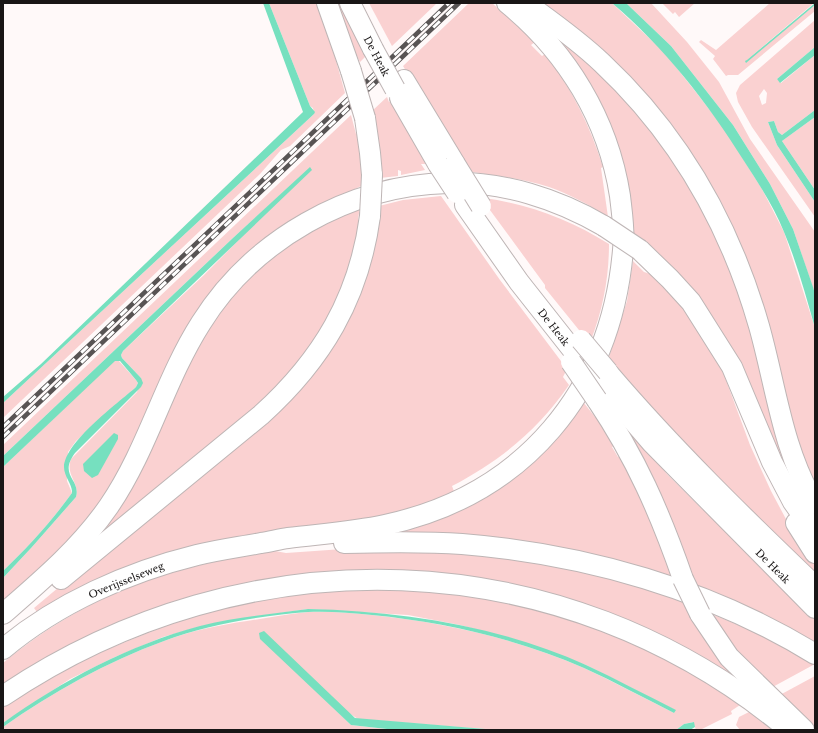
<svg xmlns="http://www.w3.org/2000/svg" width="818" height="733" viewBox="0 0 818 733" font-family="'Libre Baskerville',serif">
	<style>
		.green { fill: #fad1d1; fill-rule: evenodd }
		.water { fill: #76e0bf }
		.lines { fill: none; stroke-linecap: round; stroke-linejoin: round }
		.trunk-casing { stroke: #beb5b5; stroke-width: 22 }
		.trunk { stroke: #fff; stroke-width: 20 }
		.rail-casing { stroke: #585454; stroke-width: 4.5 }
		.rail { stroke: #fff; stroke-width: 3; stroke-dasharray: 9; stroke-linecap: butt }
		.trunk-bridge-casing { stroke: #beb5b5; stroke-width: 22; stroke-linecap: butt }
		.trunk-bridge { stroke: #fff; stroke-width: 20 }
		.labels { text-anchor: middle; stroke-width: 4; stroke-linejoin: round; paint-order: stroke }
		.street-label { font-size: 10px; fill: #191616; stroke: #fff }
	</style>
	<rect width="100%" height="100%" fill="#fff9f9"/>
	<g class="green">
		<path d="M 269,3 L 320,3 L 345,93 L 290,146 L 281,150 L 260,174 L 3,418 L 3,403 L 314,114 L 313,108 L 310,106 Z"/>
		<path d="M 334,3 L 344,3 L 366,47 L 362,50 L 365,57 L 360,62 L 357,56 L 355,56 Z"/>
		<path d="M 369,3 L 437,3 L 392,46 Z"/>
		<path d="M 469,3 L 492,3 L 535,42 L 531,45 L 542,56 L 545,54 C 572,88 590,126 603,167 L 601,168 L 608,217 C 590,205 569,194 549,187 C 523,178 494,176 467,171 L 403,66 Z"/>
		<path d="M 536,3 L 612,3 L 664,52 L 699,96 L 725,130 L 762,189 L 784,232 L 815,328 L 815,492 L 710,189 Z"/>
		<path d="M 626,3 L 651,3 L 687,42 L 719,82 L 750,139 L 815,232 L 815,294 L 793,229 L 770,184 L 733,125 L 671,46 Z"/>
		<path d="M 662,3 L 695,3 L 679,17 L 675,12 L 673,14 Z"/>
		<path d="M 770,3 L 814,3 L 747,60 L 815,5 L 815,11 L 738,75 L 728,75 L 726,76 L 713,59 L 715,56 L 699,42 L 701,40 L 716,50 Z"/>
		<path d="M 534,16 L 575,47 L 659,135 L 721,238 L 804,497 L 815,515 L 815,523 L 759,416 L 640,242 L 640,238 L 631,232 L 626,186 Z"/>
		<path d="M 815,20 L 815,47 L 777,79 L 781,83 L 815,55 L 815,110 L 782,135 L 778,132 L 774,121 L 768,122 L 777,145 L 815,202 L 815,217 L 752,127 L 738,102 L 736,93 L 740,85 ZM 764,89 L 767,93 L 766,103 L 762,105 L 759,96 Z"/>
		<path d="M 387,97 L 389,102 L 391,101 L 426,164 L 421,164 L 425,170 L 401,175 L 401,171 L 398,170 L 398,176 L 380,178 L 372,111 Z"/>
		<path d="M 351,115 L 356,134 L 358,133 L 363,177 L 361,178 L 361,186 L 318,207 L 252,253 L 91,518 L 3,605 L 3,578 L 32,547 L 76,497 C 80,482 65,476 71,459 L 137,392 L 141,378 L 122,358 L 121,355 L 123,351 L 204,275 L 310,168 L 234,237 L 3,456 L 3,445 Z"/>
		<path d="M 815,117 L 815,190 L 782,141 Z"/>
		<path d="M 441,196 L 500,280 L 567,369 L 563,377 L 569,385 C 538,430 500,461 452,486 L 455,494 L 399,514 L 238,537 L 175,550 L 116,571 L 37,612 L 34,608 L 300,385 L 379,206 L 403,200 Z"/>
		<path d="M 484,198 C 529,204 571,220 609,244 C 609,277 603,309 591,340 L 583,335 L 545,288 L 545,285 L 487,206 Z"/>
		<path d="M 360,206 L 358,220 L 361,219 L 357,241 L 339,299 L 307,354 L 267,398 L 74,558 L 188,360 L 232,293 L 291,240 Z"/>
		<path d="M 633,261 L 644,272 L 657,276 L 678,299 L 711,349 L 723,372 L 750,445 L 771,491 L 787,521 L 815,564 L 815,579 L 757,522 L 608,360 L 627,301 Z"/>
		<path d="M 118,360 L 136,380 L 138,383 L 136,387 L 76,441 L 68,452 L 67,481 L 72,493 C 51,522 28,547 3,571 L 3,467 L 114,361 Z"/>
		<path d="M 604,399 L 667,474 L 702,509 L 713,514 L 815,617 L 815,649 L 697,591 Z"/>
		<path d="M 584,403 L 595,417 L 599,415 L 617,444 L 612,447 L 618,457 L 622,455 L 638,485 L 676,583 L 383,533 L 554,437 L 557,439 Z"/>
		<path d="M 411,548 L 535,559 L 652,590 L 685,603 L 754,692 L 555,601 L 285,579 L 3,690 L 3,663 C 86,594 170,566 275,551 L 286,553 L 343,549 Z"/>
		<path d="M 355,586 L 488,596 L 583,622 L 678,664 L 740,705 L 731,711 L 732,714 L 700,730 L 696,730 L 693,722 L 684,724 L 676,730 L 497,730 L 358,719 L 318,693 L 351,725 L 396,730 L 3,730 L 3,727 C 53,692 106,662 164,641 C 190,631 219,625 247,621 C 267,618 288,614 308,612 C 329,611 351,613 372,615 C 444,622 517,639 584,668 C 614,682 644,698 674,713 L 675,710 L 586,665 L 507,638 L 460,625 L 408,615 L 308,609 L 238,619 L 202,626 L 163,637 L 115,657 L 70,679 L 3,723 L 3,704 L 63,667 L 218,605 Z"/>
		<path d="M 711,614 L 741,626 L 744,624 L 815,664 L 769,689 L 740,663 Z"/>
		<path d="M 815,676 L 815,730 L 811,730 L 778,696 Z"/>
		<path d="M 749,712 L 777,730 L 740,730 L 736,725 L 739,717 Z"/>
	</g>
	<g class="water">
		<path d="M 263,3 L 269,3 L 310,106 L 315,112 L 314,114 L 3,403 L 3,397 L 41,364 L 303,112 Z"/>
		<path d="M 612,3 L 626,3 L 671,46 L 733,125 L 770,184 L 793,229 L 813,287 L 815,294 L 815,328 C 806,296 797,263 784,232 C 774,207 759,184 744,161 C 707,102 665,48 612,3 Z"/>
		<path d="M 815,3 L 815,5 L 746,63 L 745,61 L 747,60 Z"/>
		<path d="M 815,47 L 815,55 L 780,83 L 777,79 Z"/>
		<path d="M 815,110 L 815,117 L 782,141 L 815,190 L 815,202 L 777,145 L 768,122 L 774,121 L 778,132 L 782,135 Z"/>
		<path d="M 310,167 L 312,170 L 123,351 L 121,355 L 122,358 L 141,378 L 143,383 L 141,387 L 75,453 C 58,476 81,479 76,497 L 32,547 L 3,578 L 3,571 C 28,547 51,522 72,493 C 73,485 64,477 64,467 C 65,442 117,404 136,387 L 138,383 L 136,380 L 120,361 L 115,361 L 3,467 L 3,456 L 234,237 Z"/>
		<path d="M 114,433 L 118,435 L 118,439 L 98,475 L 92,478 L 84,471 L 83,464 Z"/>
		<path d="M 308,609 C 403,611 499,626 586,665 C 616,679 646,695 676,710 L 674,713 C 644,698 615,682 584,668 C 518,639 444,622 372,615 C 351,613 329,611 308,612 C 263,615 206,625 164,641 C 106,662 53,692 3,727 L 3,723 C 63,680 129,645 200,626 C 235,617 272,614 308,609 Z"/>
		<path d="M 264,631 L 355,718 L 497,730 L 396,730 L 351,725 L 260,639 L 259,633 Z"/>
		<path d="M 694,722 L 695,727 L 690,730 L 676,730 L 684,724 Z"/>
	</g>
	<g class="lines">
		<g class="trunk-casing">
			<g id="trunk">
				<path d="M 327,3 L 351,71"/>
				<path d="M 350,3 L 373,49"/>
				<path d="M 526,3 C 552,22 578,40 602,63 C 679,135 730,225 759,326 C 776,386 782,449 815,504"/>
				<path d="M 404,80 L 455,164"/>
				<path d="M 400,98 L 438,164"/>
				<path d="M 365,118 L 370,153 L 372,175"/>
				<path d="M 465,205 L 519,282 L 575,353"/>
				<path d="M 640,250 L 670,279 L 691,302 L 732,367 L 772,462 L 793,502 L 815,533"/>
				<path d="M 609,374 C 673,449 744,518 815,586"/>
				<path d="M 603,386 L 652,443 L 815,608"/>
				<path d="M 597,400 C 636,458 660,513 683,579"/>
				<path d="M 796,523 L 815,553"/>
				<path d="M 344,543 C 383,542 423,541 462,544 C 585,554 709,589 815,654"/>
				<path d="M 61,579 L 261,415 C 322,360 359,298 370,216"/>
				<path d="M 3,614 C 41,581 80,548 109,506 C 148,449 164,381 201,323 C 253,240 349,185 448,183 C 503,181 558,199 604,226"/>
				<path d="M 700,614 L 729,657 L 804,730"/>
				<path d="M 3,649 C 58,603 128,572 197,555 C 218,550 240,547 261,543 C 270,542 279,539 288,538 C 320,534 353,532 385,525 C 524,495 611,391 623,250 C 625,232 622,214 620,196 C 608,119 567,52 507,3"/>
				<path d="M 3,696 C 246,532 562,540 789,730"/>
			</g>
		</g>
		<use href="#trunk" class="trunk"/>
		<g class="rail-casing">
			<g id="rail">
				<path d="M 3,427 L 449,3"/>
				<path d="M 3,437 L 459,3"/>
			</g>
		</g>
		<use href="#rail" class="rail"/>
		<g class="trunk-bridge-casing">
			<g id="trunk-bridge">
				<path d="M 373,49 L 395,89"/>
				<path d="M 351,71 L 365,118"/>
				<path d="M 438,164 L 457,193"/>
				<path d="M 455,164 L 481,206"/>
				<path d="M 370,216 L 372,175"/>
				<path d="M 604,226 L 640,250"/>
				<path d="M 581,340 L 608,372"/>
				<path d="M 571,362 L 597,400"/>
				<path d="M 683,579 L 700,614"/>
			</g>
		</g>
		<use href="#trunk-bridge" class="trunk-bridge"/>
	</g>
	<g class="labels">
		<g class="street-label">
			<text transform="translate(377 56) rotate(62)" y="4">De Heak</text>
			<text transform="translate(554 327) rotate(52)" y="4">De Heak</text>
			<text transform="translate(773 566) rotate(45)" y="4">De Heak</text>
			<text transform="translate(126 580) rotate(-22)" y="4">Overijsselseweg</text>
		</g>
	</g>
	<rect width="818" height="733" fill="none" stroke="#191616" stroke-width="8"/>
</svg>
